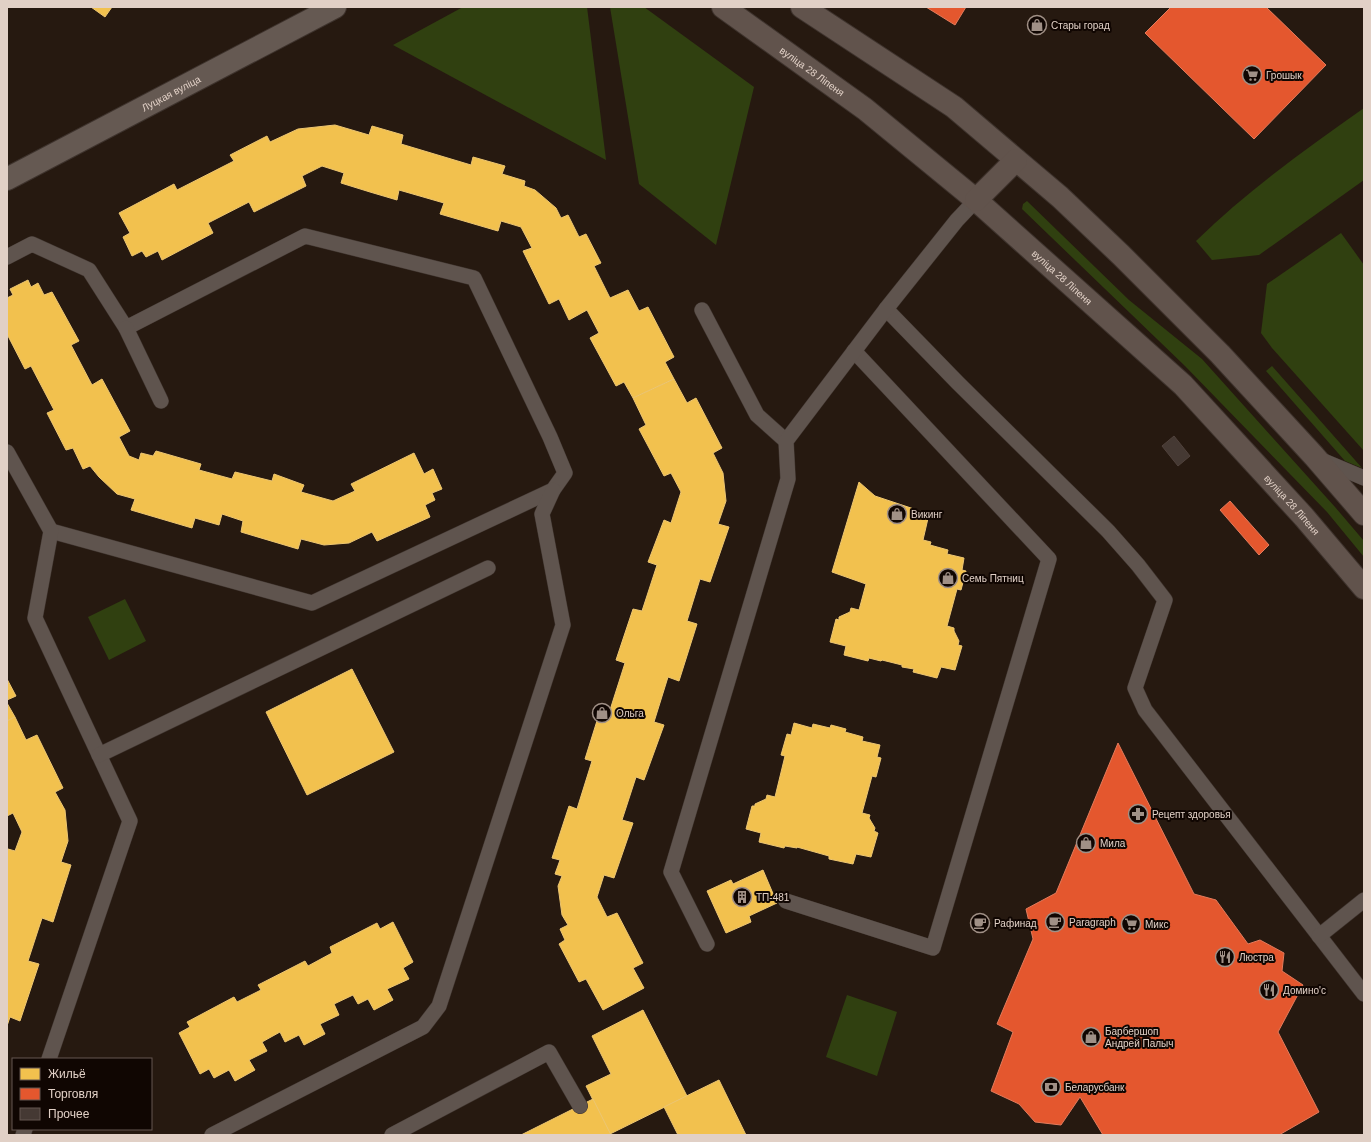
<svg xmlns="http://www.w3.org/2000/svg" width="1371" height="1142" viewBox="0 0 1371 1142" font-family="Arial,sans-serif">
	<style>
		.green { fill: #304010 }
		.homes { fill: #f2c14e; stroke: #edc672 }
		.shops { fill: #e4572e; stroke: #e37b5c }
		.building { fill: #453933; stroke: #50423c }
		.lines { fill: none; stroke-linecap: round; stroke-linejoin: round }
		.lane-casing { stroke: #3e332d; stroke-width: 16 }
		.secondary-casing { stroke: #3e332d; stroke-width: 24 }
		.primary-casing { stroke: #3e332d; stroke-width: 24 }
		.lane { stroke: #5f544e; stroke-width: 15 }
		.secondary { stroke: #655952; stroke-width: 22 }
		.primary { stroke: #61534c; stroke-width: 22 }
		.labels { text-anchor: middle; stroke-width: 4; stroke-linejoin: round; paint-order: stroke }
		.poi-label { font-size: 10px; fill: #e1d0c6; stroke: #100602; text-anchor: start }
		.street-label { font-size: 10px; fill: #e1d0c6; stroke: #100602 }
	</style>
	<rect width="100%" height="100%" fill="#261910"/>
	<g class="green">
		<path d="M 463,7 L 587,7 L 606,160 L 393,45 Z"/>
		<path d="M 610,7 L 644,7 L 754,87 L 716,245 L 639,184 Z"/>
		<path d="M 1364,108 L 1364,180 L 1259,255 L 1212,260 L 1196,241 C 1247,191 1306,149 1364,108 Z"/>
		<path d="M 1027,201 L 1129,300 L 1202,359 L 1335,507 L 1364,541 L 1364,557 L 1327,512 L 1185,366 L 1022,209 L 1023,204 Z"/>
		<path d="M 1341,233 L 1364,265 L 1364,451 L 1272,348 L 1261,333 L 1267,284 Z"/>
		<path d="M 1272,366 L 1362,468 L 1345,461 L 1266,371 Z"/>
		<path d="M 125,599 L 146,641 L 109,660 L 88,617 Z"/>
		<path d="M 847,995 L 897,1012 L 877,1076 L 826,1057 Z"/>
	</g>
	<g class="homes">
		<path d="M 91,7 L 112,7 L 105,17 Z"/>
		<path d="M 335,125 L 369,135 L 372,126 L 403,135 L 401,144 L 471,165 L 473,157 L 505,166 L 502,174 L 525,181 L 524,186 L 535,190 L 556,208 L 561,218 L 568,215 L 579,237 L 586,234 L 601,263 L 594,266 L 610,298 L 628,290 L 639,311 L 648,307 L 674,357 L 665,362 L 674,379 L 633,398 L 624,382 L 616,386 L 590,338 L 599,333 L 587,310 L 569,320 L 559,299 L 549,304 L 523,251 L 532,248 L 521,227 L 501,221 L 498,231 L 440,214 L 444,203 L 399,190 L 397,200 L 370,192 L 341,183 L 344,173 L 322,166 L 302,176 L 306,186 L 254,212 L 249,202 L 208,223 L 213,233 L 162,260 L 158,251 L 146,257 L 142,251 L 132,256 L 123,237 L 130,233 L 119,213 L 174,184 L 177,190 L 234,161 L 230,155 L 267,136 L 270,142 L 298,129 Z"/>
		<path d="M 28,280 L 31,287 L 38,283 L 44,295 L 52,292 L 79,341 L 71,345 L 92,385 L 102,379 L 130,431 L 119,437 L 129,456 L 139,460 L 141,453 L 153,456 L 156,451 L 201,464 L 199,470 L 232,479 L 235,472 L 272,481 L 274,474 L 304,485 L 301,492 L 333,501 L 355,491 L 351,484 L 414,453 L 424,474 L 433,469 L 442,489 L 432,493 L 435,500 L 425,505 L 430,517 L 377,541 L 372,532 L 349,543 L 324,545 L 301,539 L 298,549 L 241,532 L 243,521 L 222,514 L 219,525 L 195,518 L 192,528 L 131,510 L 135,499 L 117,494 L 99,477 L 90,466 L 83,469 L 73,448 L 66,450 L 47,413 L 54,410 L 31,366 L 25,369 L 7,334 L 7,298 L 13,295 L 10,289 Z"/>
		<path d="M 674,379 L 687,403 L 696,398 L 722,448 L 713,453 L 723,473 L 726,501 L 718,524 L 729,527 L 710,582 L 700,579 L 687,621 L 697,624 L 679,681 L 668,677 L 654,722 L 664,725 L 644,780 L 636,777 L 622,820 L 633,823 L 614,878 L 604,875 L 597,897 L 607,917 L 617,913 L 643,963 L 633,968 L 644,988 L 603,1010 L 586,979 L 579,982 L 559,944 L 565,940 L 560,929 L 568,925 L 562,915 L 558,886 L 562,876 L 555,874 L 560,860 L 552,858 L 569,806 L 577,809 L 592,761 L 585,759 L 601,708 L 610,710 L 625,663 L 616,660 L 633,609 L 642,611 L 657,565 L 648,562 L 664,520 L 671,523 L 681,492 L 671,473 L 664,476 L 639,429 L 646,425 L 633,398 Z"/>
		<path d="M 859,482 L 875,496 L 929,514 L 923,540 L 931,542 L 930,545 L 948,550 L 947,554 L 964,558 L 962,570 L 966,571 L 961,590 L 957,589 L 947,626 L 954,628 L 954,631 L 959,641 L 958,645 L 962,646 L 955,670 L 941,667 L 937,678 L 913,672 L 914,669 L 902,667 L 902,665 L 882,660 L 881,661 L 869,658 L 868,661 L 844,655 L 846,646 L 830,642 L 836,619 L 839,620 L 839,617 L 850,612 L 851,608 L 859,610 L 866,584 L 832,572 Z"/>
		<path d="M 352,669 L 394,752 L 307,795 L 266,712 Z"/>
		<path d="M 7,679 L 16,696 L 7,700 Z"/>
		<path d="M 7,703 L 15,717 L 7,721 Z"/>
		<path d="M 15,717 L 26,740 L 37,735 L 63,788 L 55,792 L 65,810 L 68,841 L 61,862 L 71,865 L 53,922 L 42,918 L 28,961 L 39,964 L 20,1021 L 10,1017 L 7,1026 L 7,853 L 8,849 L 15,851 L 22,832 L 13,813 L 7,816 L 7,721 Z"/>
		<path d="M 794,723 L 812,728 L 813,724 L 830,728 L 831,725 L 846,729 L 845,732 L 863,737 L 862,741 L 880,745 L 877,757 L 881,758 L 876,777 L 872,776 L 862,813 L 870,815 L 869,818 L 875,828 L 874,831 L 878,833 L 871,857 L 856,854 L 853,864 L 829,859 L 829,856 L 797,847 L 797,848 L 785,846 L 784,848 L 759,842 L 761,833 L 746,829 L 752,806 L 755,806 L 755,804 L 766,799 L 767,795 L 775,797 L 785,756 L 781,755 L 787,734 L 791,735 Z"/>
		<path d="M 763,870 L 777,903 L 749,916 L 751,922 L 726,933 L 707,891 L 731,880 L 733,884 Z"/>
		<path d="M 393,922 L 413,962 L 403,968 L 409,979 L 387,989 L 393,1000 L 374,1010 L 368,999 L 358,1004 L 353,995 L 334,1004 L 339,1015 L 320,1024 L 325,1034 L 304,1045 L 299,1035 L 285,1042 L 280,1032 L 262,1042 L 267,1051 L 249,1060 L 255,1070 L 235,1081 L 229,1070 L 214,1078 L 209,1069 L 200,1074 L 179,1033 L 190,1027 L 187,1022 L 234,997 L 237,1002 L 261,990 L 258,985 L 305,961 L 308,966 L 332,953 L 330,947 L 377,923 L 380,929 Z"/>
		<path d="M 643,1010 L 687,1096 L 610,1134 L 586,1086 L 611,1074 L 592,1036 Z"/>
		<path d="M 719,1080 L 746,1135 L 678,1135 L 664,1107 Z"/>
		<path d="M 593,1099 L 611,1135 L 521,1135 Z"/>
	</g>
	<g class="shops">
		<path d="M 926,7 L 966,7 L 955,25 Z"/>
		<path d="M 1171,7 L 1266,7 L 1326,65 L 1254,139 L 1145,33 Z"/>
		<path d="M 1230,501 L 1269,545 L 1259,555 L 1220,510 Z"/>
		<path d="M 1118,743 L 1194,894 L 1216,900 L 1248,944 L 1260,940 L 1284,953 L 1282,971 L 1303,985 L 1278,1032 L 1319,1112 L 1279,1135 L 1103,1135 L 1080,1097 L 1061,1125 L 1035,1122 L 1019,1104 L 991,1091 L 1013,1032 L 997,1024 L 1033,939 L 1026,909 L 1056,893 Z"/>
	</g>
	<path class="building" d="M 1174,436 L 1190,456 L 1178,466 L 1162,446 Z"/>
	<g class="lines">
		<g class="lane-casing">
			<g id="lane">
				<path d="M 7,257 L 32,244 L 89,270 L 126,328 L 305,236 L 474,278 L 550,437 L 565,473 L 553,490 L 312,603 L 51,531"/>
				<path d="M 886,309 L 958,383 L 1108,531 L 1138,565 L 1165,600 L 1135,688 L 1145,710 L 1364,994"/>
				<path d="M 702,310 L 757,415 L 786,441"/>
				<path d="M 126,328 L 161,401"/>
				<path d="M 7,452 L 51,531 L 35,618 L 130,821 L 49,1059"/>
				<path d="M 1319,459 L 1364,478"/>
				<path d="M 99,755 L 488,568"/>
				<path d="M 786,901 L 933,948 L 1049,559 L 854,351"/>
				<path d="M 1319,936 L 1364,900"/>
				<path d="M 707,944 L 671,872 L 788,479 L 786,441 L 886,309 L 957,220 L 976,200"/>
				<path d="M 23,1135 L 25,1129"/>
				<path d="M 212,1135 L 423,1027 L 439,1006 L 563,625 L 542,514 L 553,490"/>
				<path d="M 392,1135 L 549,1052 L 580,1106"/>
			</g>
		</g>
		<g class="secondary-casing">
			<g id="secondary">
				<path id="s1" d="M 7,179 L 335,7"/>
			</g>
		</g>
		<g class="primary-casing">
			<g id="primary">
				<path id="s2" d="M 723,7 L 865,109 L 976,200 L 1183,385 L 1304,517 L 1364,588"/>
				<path d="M 802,7 L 954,107 L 1060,197 L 1121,255 L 1220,354 L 1314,456 L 1364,514"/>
				<path d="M 976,200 L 1016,160"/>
			</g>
		</g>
		<use href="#lane" class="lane"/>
		<use href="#secondary" class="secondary"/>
		<use href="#primary" class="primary"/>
	</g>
	<defs>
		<g id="shop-ring" transform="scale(1)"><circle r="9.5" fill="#100602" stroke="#a09086" stroke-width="1.5"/><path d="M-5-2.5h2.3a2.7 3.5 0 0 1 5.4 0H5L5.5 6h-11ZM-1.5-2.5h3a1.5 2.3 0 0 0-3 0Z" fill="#a09086"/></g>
		<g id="supermarket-ring" transform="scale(1)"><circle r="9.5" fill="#100602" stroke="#a09086" stroke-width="1.5"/><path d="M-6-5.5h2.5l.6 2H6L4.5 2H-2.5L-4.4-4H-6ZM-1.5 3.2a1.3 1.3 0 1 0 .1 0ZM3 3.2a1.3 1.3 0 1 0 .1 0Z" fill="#a09086"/></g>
		<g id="pharmacy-ring" transform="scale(1)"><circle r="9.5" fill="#100602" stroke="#a09086" stroke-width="1.5"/><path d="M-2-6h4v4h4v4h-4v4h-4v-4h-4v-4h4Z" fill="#a09086"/></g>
		<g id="building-ring" transform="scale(1)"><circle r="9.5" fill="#100602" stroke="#a09086" stroke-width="1.5"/><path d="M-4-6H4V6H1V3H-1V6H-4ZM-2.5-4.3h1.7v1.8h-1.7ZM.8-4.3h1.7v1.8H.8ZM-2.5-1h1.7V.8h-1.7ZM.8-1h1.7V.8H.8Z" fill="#a09086"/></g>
		<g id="cafe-ring" transform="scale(1)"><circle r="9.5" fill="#100602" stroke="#a09086" stroke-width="1.5"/><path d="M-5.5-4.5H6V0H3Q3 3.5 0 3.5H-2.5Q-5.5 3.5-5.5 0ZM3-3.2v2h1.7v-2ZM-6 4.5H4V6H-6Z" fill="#a09086"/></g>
		<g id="restaurant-ring" transform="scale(1)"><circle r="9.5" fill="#100602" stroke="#a09086" stroke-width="1.5"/><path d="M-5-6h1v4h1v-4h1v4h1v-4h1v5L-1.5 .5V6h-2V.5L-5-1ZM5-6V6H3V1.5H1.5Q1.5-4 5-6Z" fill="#a09086"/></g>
		<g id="bank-ring" transform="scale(1)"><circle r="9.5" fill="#100602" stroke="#a09086" stroke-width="1.5"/><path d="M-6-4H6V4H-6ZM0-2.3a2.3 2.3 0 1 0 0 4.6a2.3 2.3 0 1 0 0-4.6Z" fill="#a09086"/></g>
	</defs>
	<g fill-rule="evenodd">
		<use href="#shop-ring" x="1037" y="25"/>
		<use href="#supermarket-ring" x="1252" y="75"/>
		<use href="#shop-ring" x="897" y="514"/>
		<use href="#shop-ring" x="948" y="578"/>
		<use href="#shop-ring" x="602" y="713"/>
		<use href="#pharmacy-ring" x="1138" y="814"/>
		<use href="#shop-ring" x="1086" y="843"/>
		<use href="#building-ring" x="742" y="897"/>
		<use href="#cafe-ring" x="1055" y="922"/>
		<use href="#cafe-ring" x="980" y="923"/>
		<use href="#supermarket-ring" x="1131" y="924"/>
		<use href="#restaurant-ring" x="1225" y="957"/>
		<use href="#restaurant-ring" x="1269" y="990"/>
		<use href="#shop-ring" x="1091" y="1037"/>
		<use href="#bank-ring" x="1051" y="1087"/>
	</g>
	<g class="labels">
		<g class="poi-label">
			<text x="1051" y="29">Стары горад</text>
			<text x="1266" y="79">Грошык</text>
			<text x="911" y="518">Викинг</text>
			<text x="962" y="582">Семь Пятниц</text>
			<text x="616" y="717">Ольга</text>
			<text x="1152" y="818">Рецепт здоровья</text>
			<text x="1100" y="847">Мила</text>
			<text x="756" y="901">ТП-481</text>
			<text x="1069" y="926">Paragraph</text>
			<text x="994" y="927">Рафинад</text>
			<text x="1145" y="928">Микс</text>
			<text x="1239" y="961">Люстра</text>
			<text x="1283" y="994">Домино'c</text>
			<text x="1105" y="1035">Барбершоп<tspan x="1105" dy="12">Андрей Палыч</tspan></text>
			<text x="1065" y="1091">Беларусбанк</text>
		</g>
		<g class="street-label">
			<text dy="4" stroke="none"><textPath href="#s2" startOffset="110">вуліца 28 Ліпеня</textPath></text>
			<text dy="4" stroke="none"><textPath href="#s1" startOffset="185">Луцкая вуліца</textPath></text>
			<text dy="4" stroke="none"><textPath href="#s2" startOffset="434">вуліца 28 Ліпеня</textPath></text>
			<text dy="4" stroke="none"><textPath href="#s2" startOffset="758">вуліца 28 Ліпеня</textPath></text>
		</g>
	</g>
	<rect width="1371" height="1142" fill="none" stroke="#e1d0c6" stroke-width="16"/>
	<rect x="12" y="1058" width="140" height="72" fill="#100602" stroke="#645750"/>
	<rect x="20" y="1068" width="20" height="12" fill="#f2c14e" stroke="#645750"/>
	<text x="48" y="1078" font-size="12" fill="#e1d0c6">Жильё</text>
	<rect x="20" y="1088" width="20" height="12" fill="#e4572e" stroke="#645750"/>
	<text x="48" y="1098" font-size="12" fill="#e1d0c6">Торговля</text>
	<rect x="20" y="1108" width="20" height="12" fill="#453933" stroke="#645750"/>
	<text x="48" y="1118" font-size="12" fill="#e1d0c6">Прочее</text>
</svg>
